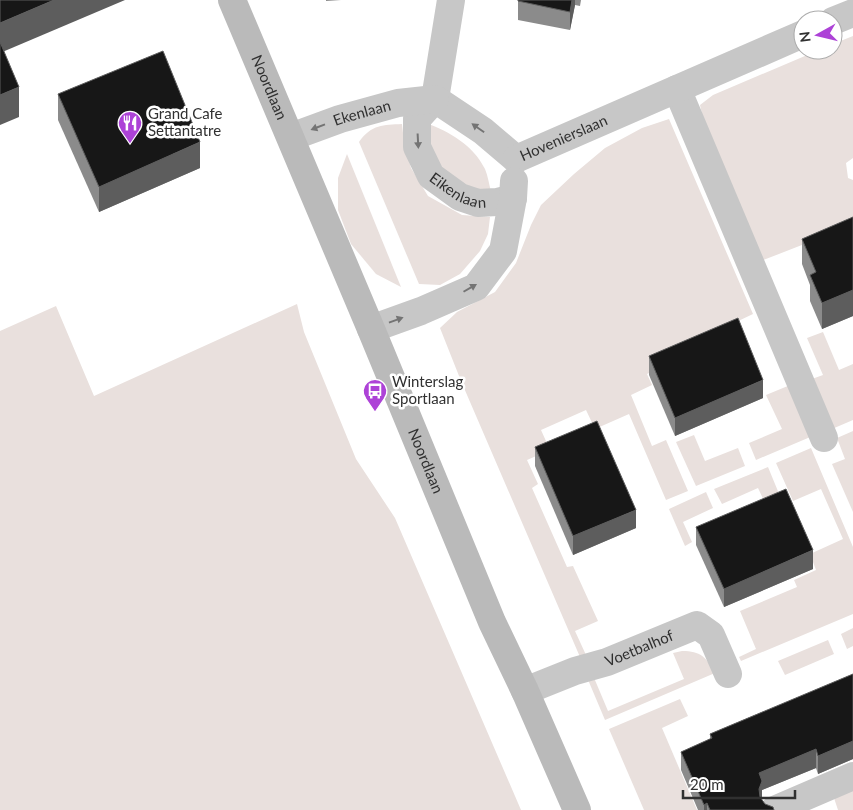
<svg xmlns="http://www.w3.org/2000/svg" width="853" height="810" viewBox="0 0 853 810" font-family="Lato,sans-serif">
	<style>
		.green { fill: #e9e0dd }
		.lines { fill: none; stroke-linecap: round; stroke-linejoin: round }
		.street { stroke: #c7c7c7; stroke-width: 28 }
		.secondary { stroke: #bababa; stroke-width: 28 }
		.wall { fill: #8b8b8b }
		.shaded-wall { fill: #5d5d5d }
		.building { fill: #171717; stroke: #5d5d5d }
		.oneway { fill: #747474 }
		.labels { text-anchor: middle; stroke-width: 5; stroke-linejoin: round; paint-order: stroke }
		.street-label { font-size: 15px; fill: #303030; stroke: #fff }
		.poi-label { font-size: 15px; fill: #303030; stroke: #fff; text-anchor: start }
	</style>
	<rect width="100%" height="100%" fill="#fff"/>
	<g class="green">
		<path d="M 853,36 L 853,158 L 846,163 L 848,178 L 853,180 L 853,225 L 761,261 L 707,136 L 700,105 L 713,95 L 819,50 L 833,50 L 833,44 Z"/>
		<path d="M 669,119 L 753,314 C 716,330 685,358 647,374 L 652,385 L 631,395 L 652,446 L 666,440 L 688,491 L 666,500 L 629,414 L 595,429 L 586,410 L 541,430 L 550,450 L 527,460 L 538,484 L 532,488 L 567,567 L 573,566 L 598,621 L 575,631 L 586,655 L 580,657 L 461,381 L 440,328 L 457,312 L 495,292 L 516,263 L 531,225 L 541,205 L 574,174 L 605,148 L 642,128 Z"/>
		<path d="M 426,123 C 450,132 473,145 485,169 C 488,176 489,184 491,192 L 473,190 L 449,179 L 430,158 Z"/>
		<path d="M 402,124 L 404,142 L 411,168 L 428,196 L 462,215 L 490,217 L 488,234 L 480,251 L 460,274 L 440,285 L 419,284 L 359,142 C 372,124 383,125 402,124 Z"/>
		<path d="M 347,154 L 401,287 L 376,274 L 351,244 L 338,210 L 338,178 Z"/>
		<path d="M 297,304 L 304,332 L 356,459 L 395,518 L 521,810 L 0,810 L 0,331 L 56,306 L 94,396 Z"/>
		<path d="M 823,332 L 839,370 L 853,364 L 853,420 L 832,429 L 809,380 L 823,375 L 807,338 Z"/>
		<path d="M 795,383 L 815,435 L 756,460 L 749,443 L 782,429 L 766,395 Z"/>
		<path d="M 853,431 L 853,512 L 832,464 L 845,459 L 837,438 Z"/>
		<path d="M 694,435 L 705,461 L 738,448 L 745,466 L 696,486 L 676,442 Z"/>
		<path d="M 811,448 L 853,547 L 853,614 L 741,661 L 739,657 L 756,649 L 740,611 L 797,587 L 794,580 L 816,570 L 810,554 L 843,539 L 821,489 L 793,501 L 776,463 Z"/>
		<path d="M 768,467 L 782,501 L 767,507 L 758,488 L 722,504 L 714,489 Z"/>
		<path d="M 706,492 L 713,508 L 683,522 L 692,542 L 685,546 L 669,509 Z"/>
		<path d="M 853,628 L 853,646 L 847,649 L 841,634 Z"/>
		<path d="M 828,640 L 834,654 L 785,675 L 778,661 Z"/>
		<path d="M 682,651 C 701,651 706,657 715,673 L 605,720 L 586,675 L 592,673 L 608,711 L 684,679 L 673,653 Z"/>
		<path d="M 680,699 L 688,716 L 662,728 L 697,810 L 644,810 L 609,729 Z"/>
		<path d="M 853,790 L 853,810 L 838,810 L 834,798 Z"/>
	</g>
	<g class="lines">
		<g class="street">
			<path id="s1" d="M 451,0 L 435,99 L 417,119 L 417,147 L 431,176 L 460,197 L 478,203 L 497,202 L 513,198"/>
			<path d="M 833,21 L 853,13"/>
			<path d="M 677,89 L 824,438"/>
			<path d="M 435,99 L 483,131 L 516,159"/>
			<path id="s2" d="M 291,137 L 340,119 L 398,103 L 435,99"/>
			<path id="s3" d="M 516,159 L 803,34"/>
			<path d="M 371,329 L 421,311 L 476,287 L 503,251 L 513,198 L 514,181"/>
			<path id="s4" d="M 525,691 L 575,671 L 607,662 L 697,625 L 711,635 L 728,674"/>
			<path d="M 774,810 L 853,776"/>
		</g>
		<path class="secondary" id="s5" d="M 232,0 L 371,329 L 492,622 L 525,691 L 577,810"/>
	</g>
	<g class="wall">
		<path d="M 326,0 L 341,0 L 326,1 Z"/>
		<path d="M 518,0 L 581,0 L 580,6 L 575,5 L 570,30 L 518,20 Z"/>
		<path d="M 58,94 L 200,168 L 99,212 L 58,120 Z"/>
		<path d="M 853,217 L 853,316 L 822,329 L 810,301 L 810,285 L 802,264 L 802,239 Z"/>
		<path d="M 649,356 L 763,398 L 675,436 L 649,375 Z"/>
		<path d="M 535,447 L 636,528 L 573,555 L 535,466 Z"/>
		<path d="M 696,527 L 813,569 L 724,607 L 696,545 Z"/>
		<path d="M 853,674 L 853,759 L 818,774 L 816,768 L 762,790 L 762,801 L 765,804 L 774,810 L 698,810 L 681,770 L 681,752 L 710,739 L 710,734 Z"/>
	</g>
	<g class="shaded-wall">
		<path d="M 54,0 L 125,0 L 0,53 L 0,23 Z"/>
		<path d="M 572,0 L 575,0 L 575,5 L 570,30 L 570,12 Z"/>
		<path d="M 19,87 L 19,117 L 0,125 L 0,95 Z"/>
		<path d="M 200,142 L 200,168 L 99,212 L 99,187 Z"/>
		<path d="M 853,290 L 853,316 L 822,329 L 822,303 Z"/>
		<path d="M 763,380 L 763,398 L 675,436 L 675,418 Z"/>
		<path d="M 636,510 L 636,528 L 573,555 L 573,536 Z"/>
		<path d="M 813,550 L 813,569 L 724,607 L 724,589 Z"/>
		<path d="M 853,741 L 853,759 L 818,774 L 818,756 Z"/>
		<path d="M 816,749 L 816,768 L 762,790 L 762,800 L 759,808 L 759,773 Z"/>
		<path d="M 707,803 L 707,810 L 704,810 L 704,805 Z"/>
	</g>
	<g class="building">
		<path d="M 0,0 L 54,0 L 0,23 Z"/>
		<path d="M 518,0 L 572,0 L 570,12 L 518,1 Z"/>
		<path d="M 0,42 L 19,87 L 0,95 Z"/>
		<path d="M 163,51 L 200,142 L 99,187 L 58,94 Z"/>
		<path d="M 853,217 L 853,290 L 822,303 L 810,275 L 816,272 L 802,239 Z"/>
		<path d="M 738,318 L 763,380 L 675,418 L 649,356 Z"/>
		<path d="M 597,421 L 636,510 L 573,536 L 535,447 Z"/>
		<path d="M 786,489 L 813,550 L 724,589 L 696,527 Z"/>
		<path d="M 853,674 L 853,741 L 818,756 L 816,749 L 759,773 L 762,781 L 759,789 L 760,797 L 765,804 L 773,807 L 774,810 L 710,810 L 707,803 L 704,805 L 681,752 L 712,738 L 710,734 Z"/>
	</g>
	<defs><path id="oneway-solid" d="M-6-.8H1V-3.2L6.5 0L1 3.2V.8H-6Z" transform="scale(1.25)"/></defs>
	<g class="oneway">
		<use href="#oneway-solid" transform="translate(318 127) rotate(159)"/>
		<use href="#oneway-solid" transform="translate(478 128) rotate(-145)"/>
		<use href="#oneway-solid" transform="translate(418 141) rotate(87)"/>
		<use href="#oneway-solid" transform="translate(470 288) rotate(-30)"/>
		<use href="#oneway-solid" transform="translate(396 320) rotate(-20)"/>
	</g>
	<defs>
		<g id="restaurant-pin" transform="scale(1.25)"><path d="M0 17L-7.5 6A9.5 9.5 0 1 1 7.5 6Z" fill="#ad42d7" stroke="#fff"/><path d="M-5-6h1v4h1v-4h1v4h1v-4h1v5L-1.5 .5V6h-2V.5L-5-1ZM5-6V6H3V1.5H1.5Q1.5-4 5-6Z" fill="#fff"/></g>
		<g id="bus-pin" transform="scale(1.25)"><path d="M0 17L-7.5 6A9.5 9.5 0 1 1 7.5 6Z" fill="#ad42d7" stroke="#fff"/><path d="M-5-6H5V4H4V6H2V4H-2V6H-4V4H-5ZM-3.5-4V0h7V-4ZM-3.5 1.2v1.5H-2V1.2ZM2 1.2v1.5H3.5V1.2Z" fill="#fff"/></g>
	</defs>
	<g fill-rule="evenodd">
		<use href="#restaurant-pin" x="130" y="123"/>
		<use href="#bus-pin" x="375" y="391"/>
	</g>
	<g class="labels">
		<g class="street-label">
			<text dy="5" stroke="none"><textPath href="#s5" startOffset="95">Noordlaan</textPath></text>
			<text dy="5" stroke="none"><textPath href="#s2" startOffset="75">Ekenlaan</textPath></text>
			<text dy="5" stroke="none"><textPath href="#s3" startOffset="52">Hovenierslaan</textPath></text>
			<text dy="5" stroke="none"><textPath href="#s1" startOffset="219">Eikenlaan</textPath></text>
			<text dy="5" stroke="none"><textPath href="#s5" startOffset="500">Noordlaan</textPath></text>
			<text dy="5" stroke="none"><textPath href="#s4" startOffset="122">Voetbalhof</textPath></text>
		</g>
		<g class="poi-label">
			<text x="148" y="119">Grand Cafe<tspan x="148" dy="17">Settantatre</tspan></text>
			<text x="392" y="387">Winterslag<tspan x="392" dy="17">Sportlaan</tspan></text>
		</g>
	</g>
	<g transform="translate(818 35) rotate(262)"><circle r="24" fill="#ffffff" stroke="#acacac"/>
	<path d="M0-4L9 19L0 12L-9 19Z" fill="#ad42d7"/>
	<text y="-8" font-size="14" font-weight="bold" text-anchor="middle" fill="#303030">N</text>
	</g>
	<path d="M683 790v8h112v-8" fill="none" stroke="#303030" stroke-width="2.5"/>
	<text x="690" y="790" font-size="15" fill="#303030" stroke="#ffffff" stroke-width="4" paint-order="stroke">20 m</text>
</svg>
